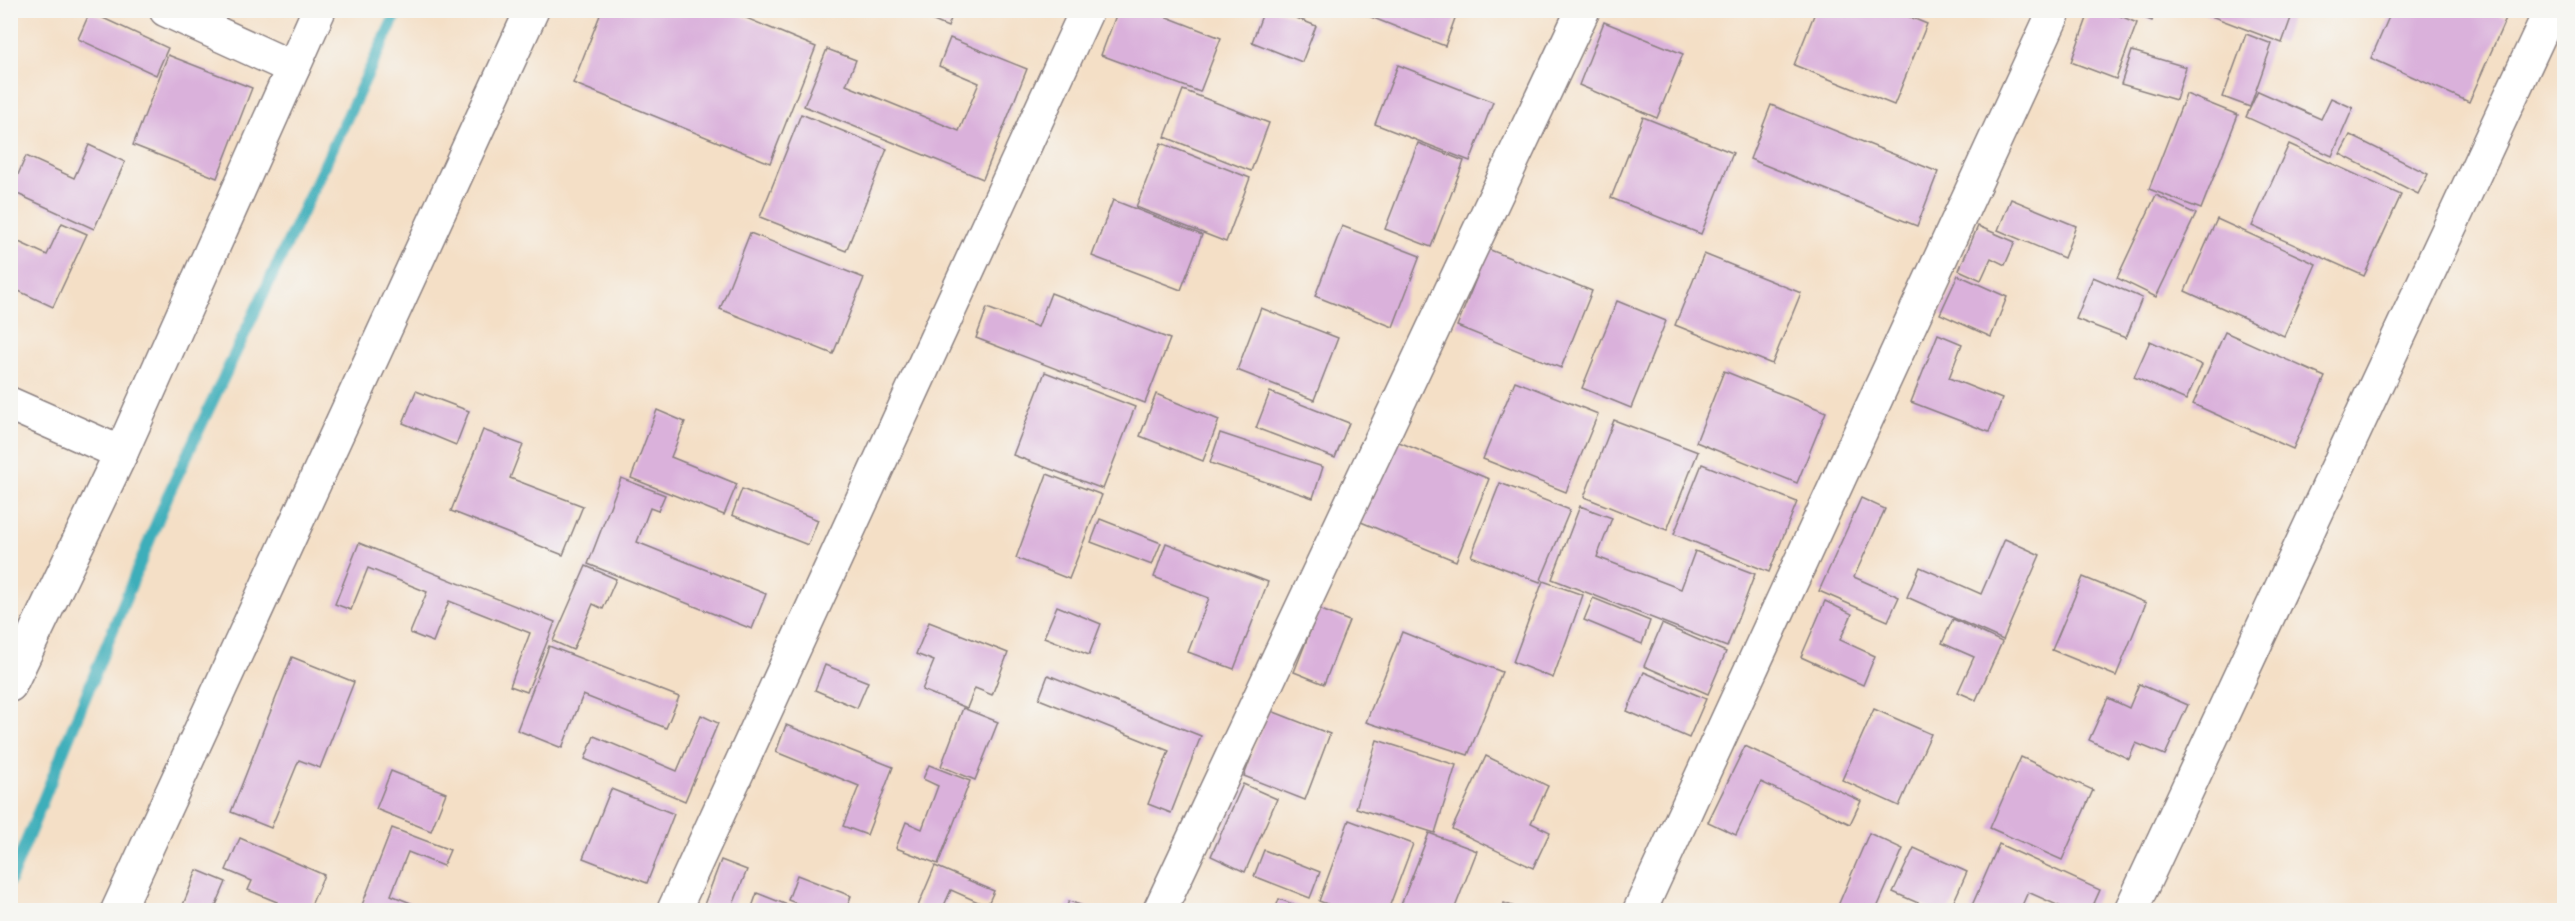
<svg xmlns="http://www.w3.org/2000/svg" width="2575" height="921" viewBox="0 0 2575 921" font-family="Sriracha,sans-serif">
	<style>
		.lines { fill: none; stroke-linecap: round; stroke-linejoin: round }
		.stream { stroke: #3eaeba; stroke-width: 12 }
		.building { fill: #dab1db }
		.street-casing { stroke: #8b8080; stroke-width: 36 }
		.street { stroke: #fff; stroke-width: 33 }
	</style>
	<rect width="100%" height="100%" fill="#f6f6f2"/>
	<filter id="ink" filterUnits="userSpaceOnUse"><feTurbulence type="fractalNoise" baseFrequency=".0167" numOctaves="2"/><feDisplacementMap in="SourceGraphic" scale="12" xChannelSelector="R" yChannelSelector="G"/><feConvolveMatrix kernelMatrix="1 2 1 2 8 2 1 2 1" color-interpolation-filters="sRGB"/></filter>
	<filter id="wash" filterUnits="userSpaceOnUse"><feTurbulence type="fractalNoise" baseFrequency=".008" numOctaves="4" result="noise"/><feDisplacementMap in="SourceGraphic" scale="24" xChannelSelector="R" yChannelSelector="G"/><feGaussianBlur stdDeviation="1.35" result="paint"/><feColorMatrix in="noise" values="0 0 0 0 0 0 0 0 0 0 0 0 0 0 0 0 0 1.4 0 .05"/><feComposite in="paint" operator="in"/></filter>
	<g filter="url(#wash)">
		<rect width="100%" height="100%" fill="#f4dfc6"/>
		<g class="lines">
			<path class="stream" d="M 10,881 L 168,495 L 398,10"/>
		</g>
		<g id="blocks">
			<g class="building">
				<path d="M 602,10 L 727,10 L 816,47 L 770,163 L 573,83 Z"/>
				<path d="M 907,10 L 954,10 L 948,27 Z"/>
				<path d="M 1118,10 L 1149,10 L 1221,38 L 1200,92 L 1101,55 Z"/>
				<path d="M 1264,10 L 1277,10 L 1316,26 L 1302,62 L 1252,42 Z"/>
				<path d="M 1353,10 L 1458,10 L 1445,46 Z"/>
				<path d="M 1816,10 L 1893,10 L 1927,24 L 1894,105 L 1794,65 Z"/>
				<path d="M 2090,10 L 2106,10 L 2137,23 L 2116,79 L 2071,62 Z"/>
				<path d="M 2124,10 L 2155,10 L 2152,21 Z"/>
				<path d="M 2271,10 L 2291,18 L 2282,43 L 2198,11 Z"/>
				<path d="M 2392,10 L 2489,10 L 2506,18 L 2469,102 L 2371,58 Z"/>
				<path d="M 90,12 L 168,48 L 156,75 L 78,39 Z"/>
				<path d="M 1604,22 L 1683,54 L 1657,118 L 1579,85 Z"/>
				<path d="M 2246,34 L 2272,44 L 2250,107 L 2223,97 Z"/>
				<path d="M 950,38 L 1027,69 L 983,179 L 804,106 L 827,49 L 856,60 L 846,85 L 959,131 L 979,83 L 939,66 Z"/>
				<path d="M 2132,51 L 2186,67 L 2176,100 L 2121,84 Z"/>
				<path d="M 168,55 L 252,88 L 217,178 L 133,145 Z"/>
				<path d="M 1398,65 L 1493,102 L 1470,161 L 1375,124 Z"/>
				<path d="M 1183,90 L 1269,123 L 1251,171 L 1165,137 Z"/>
				<path d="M 2258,91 L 2321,119 L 2331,98 L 2353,108 L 2332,156 L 2246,117 Z"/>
				<path d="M 2186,94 L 2238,115 L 2201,209 L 2149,189 Z"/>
				<path d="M 1771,105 L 1938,172 L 1917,226 L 1750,159 Z"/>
				<path d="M 801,114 L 887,149 L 846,251 L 760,217 Z"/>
				<path d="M 1643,117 L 1733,153 L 1701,234 L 1611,198 Z"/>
				<path d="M 2350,135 L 2428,174 L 2418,194 L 2340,154 Z"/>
				<path d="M 1161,143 L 1250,178 L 1226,242 L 1136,207 Z"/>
				<path d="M 1418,143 L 1464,161 L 1431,247 L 1385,229 Z"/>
				<path d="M 2289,144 L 2401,195 L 2364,276 L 2252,226 Z"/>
				<path d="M 89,145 L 125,162 L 94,229 L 11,191 L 26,156 L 74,178 Z"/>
				<path d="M 2156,195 L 2196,214 L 2156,297 L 2117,278 Z"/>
				<path d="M 2011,199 L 2076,226 L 2064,258 L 1998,230 Z"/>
				<path d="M 1113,200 L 1202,235 L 1181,290 L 1092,256 Z"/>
				<path d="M 2217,219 L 2316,264 L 2284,336 L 2185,291 Z"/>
				<path d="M 62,223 L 87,234 L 53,307 L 10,287 L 10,238 L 47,255 Z"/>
				<path d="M 1342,226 L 1420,256 L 1393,327 L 1315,296 Z"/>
				<path d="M 1978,226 L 2015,242 L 2005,265 L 1991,258 L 1981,280 L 1959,270 Z"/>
				<path d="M 750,233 L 864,278 L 833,354 L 720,309 Z"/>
				<path d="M 1488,249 L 1592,291 L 1561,368 L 1457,326 Z"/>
				<path d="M 1704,254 L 1801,293 L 1772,364 L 1675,325 Z"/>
				<path d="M 1958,275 L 2007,297 L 1991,337 L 1940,314 Z"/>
				<path d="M 2093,277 L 2142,298 L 2126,338 L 2076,319 Z"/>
				<path d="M 1051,293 L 1170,339 L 1145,403 L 976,338 L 987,308 L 1038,327 Z"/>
				<path d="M 1617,301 L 1666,321 L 1631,408 L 1582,388 Z"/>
				<path d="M 1261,308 L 1338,338 L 1314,400 L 1237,370 Z"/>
				<path d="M 2225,332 L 2325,377 L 2293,449 L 2193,404 Z"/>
				<path d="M 1938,334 L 1962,344 L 1949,378 L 2002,399 L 1989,432 L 1911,402 Z"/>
				<path d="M 2150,341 L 2202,365 L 2186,400 L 2134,377 Z"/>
				<path d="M 1724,371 L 1826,412 L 1797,483 L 1696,442 Z"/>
				<path d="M 1045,372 L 1135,407 L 1103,489 L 1013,455 Z"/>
				<path d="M 1515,381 L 1598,414 L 1566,492 L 1483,459 Z"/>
				<path d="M 416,391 L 469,411 L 456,445 L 403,423 Z"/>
				<path d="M 1270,392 L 1349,423 L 1335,458 L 1256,428 Z"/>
				<path d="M 1156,394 L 1219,420 L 1203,461 L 1140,436 Z"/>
				<path d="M 657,410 L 685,422 L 671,457 L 737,484 L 724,515 L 631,478 Z"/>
				<path d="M 1614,420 L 1698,452 L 1667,530 L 1584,497 Z"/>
				<path d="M 483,430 L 523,445 L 510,478 L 583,506 L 563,555 L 451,511 Z"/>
				<path d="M 1220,433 L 1323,467 L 1313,498 L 1210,463 Z"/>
				<path d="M 1394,440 L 1489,479 L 1456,561 L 1361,522 Z"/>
				<path d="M 1702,464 L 1797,502 L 1769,572 L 1674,534 Z"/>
				<path d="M 1047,474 L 1102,495 L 1069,579 L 1016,558 Z"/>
				<path d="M 621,478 L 665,495 L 658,511 L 650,508 L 637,542 L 766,594 L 752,629 L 588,564 Z"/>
				<path d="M 1500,483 L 1570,510 L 1540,582 L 1471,556 Z"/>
				<path d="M 742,489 L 818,520 L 808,545 L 732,515 Z"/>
				<path d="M 1861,498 L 1885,509 L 1854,577 L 1899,597 L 1888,621 L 1819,591 Z"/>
				<path d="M 1580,506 L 1612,518 L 1597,557 L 1681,589 L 1695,551 L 1755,574 L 1727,647 L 1552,579 Z"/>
				<path d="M 1100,519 L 1161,543 L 1152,565 L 1091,542 Z"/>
				<path d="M 2005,539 L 2040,555 L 2003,640 L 1907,597 L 1920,567 L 1981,594 Z"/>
				<path d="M 359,543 L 555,622 L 527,692 L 510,686 L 530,633 L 449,601 L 433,642 L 410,633 L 427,592 L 368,568 L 351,610 L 335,604 Z"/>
				<path d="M 1166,543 L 1268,582 L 1234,669 L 1188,652 L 1209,598 L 1154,577 Z"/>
				<path d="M 586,566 L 616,579 L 603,609 L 593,604 L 573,650 L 553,641 Z"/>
				<path d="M 2083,577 L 2146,603 L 2116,676 L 2052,650 Z"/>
				<path d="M 1543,581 L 1583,595 L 1553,678 L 1513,662 Z"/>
				<path d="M 1593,598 L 1650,621 L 1642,644 L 1584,620 Z"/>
				<path d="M 1825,601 L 1852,614 L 1840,640 L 1875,656 L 1863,685 L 1801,657 Z"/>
				<path d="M 1057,606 L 1101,624 L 1089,655 L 1044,637 Z"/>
				<path d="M 1319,609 L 1349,621 L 1324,684 L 1294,672 Z"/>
				<path d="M 1953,619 L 2002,642 L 1976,700 L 1958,692 L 1974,657 L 1942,643 Z"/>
				<path d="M 929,622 L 1008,653 L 992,695 L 975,688 L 967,708 L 922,690 L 934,661 L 916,654 Z"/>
				<path d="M 1662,624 L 1726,652 L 1708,694 L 1644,666 Z"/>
				<path d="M 1402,632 L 1502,672 L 1468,755 L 1366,722 Z"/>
				<path d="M 549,646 L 679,697 L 666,728 L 583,695 L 562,748 L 517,730 Z"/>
				<path d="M 292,657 L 354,682 L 320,768 L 299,760 L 271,828 L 231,812 Z"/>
				<path d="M 825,665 L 868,682 L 857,708 L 815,690 Z"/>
				<path d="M 1644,672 L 1706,699 L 1689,738 L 1627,711 Z"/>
				<path d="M 1048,675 L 1201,736 L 1171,813 L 1148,804 L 1169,751 L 1039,699 Z"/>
				<path d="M 2139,684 L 2188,705 L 2165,755 L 2136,743 L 2129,759 L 2089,740 L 2108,698 L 2129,708 Z"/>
				<path d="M 963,708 L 998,722 L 975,780 L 941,766 Z"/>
				<path d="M 1874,709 L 1931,734 L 1899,806 L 1842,780 Z"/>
				<path d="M 1269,710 L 1330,734 L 1305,800 L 1244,776 Z"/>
				<path d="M 701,715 L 718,723 L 685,801 L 585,759 L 594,736 L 677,771 Z"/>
				<path d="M 786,725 L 893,767 L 867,835 L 843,826 L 859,786 L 776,752 Z"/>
				<path d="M 1377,740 L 1456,765 L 1435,833 L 1356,808 Z"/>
				<path d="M 1745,746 L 1861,801 L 1850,824 L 1761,782 L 1736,835 L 1708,822 Z"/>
				<path d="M 1486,756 L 1548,786 L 1531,823 L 1550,832 L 1533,868 L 1452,829 Z"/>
				<path d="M 2021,757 L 2093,790 L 2062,860 L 1990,828 Z"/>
				<path d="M 929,765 L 970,781 L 938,864 L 896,848 L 906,822 L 922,829 L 938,786 L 923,779 Z"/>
				<path d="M 391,771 L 446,793 L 431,831 L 376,809 Z"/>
				<path d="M 1243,784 L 1277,799 L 1245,872 L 1211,856 Z"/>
				<path d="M 611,789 L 674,814 L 647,883 L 583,858 Z"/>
				<path d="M 1349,820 L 1413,844 L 1388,910 L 1343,910 L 1319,901 Z"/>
				<path d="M 392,828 L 450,850 L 443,866 L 408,852 L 391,895 L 428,910 L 375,910 L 362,905 Z"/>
				<path d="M 1429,833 L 1477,851 L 1454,910 L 1399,910 Z"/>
				<path d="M 1869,833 L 1903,849 L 1876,910 L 1843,910 L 1837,908 Z"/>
				<path d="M 240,838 L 324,875 L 309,910 L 273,910 L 277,902 L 248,890 L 252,881 L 226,870 Z"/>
				<path d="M 1999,844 L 2100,890 L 2091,910 L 2068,910 L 2028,892 L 2020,910 L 1970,910 Z"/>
				<path d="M 1914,848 L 1967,872 L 1950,910 L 1934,910 L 1893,892 Z"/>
				<path d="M 1264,850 L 1320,872 L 1310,898 L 1254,876 Z"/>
				<path d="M 721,860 L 747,870 L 731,910 L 702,910 Z"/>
				<path d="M 935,866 L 994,891 L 987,906 L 951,890 L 942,910 L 929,910 L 918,906 Z"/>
				<path d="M 197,870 L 226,882 L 214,910 L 181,910 Z"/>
				<path d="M 797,875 L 851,896 L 846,910 L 814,910 L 788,900 Z"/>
				<path d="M 757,893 L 800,910 L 751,910 Z"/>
				<path d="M 1279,899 L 1309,910 L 1275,910 Z"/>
				<path d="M 1069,901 L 1094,910 L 1065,910 Z"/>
				<path d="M 1504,903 L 1523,910 L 1502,910 Z"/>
			</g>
		</g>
	</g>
	<g filter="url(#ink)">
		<use href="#blocks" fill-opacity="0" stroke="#8b8080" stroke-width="1.5"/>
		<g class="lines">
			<g class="street-casing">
				<g id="street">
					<path d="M 166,10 L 293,68"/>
					<path d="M 10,404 L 121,453"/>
					<path d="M 10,685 L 121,453 L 319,10"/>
					<path d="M 118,910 L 532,10"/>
					<path d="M 674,910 L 1087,10"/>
					<path d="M 1160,910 L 1583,10"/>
					<path d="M 1640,910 L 2055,10"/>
					<path d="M 2131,910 L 2551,10"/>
				</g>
			</g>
			<use href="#street" class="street"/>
		</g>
	</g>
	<rect width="2575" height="921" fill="none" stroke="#f6f6f2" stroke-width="36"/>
</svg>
